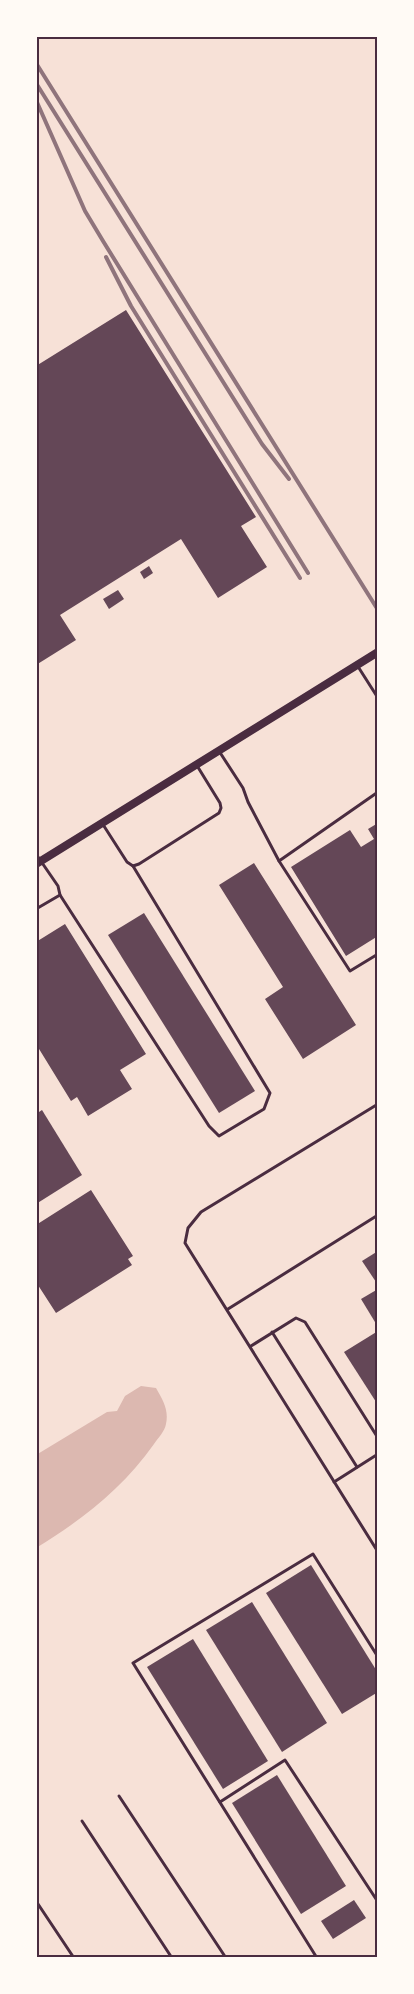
<svg xmlns="http://www.w3.org/2000/svg" width="414" height="1994" viewBox="0 0 414 1994" font-family="'Nunito Sans',sans-serif">
	<style>
		.water { fill: #dcb8b0 }
		.building { fill: #644757 }
		.lines { fill: none; stroke-linecap: round; stroke-linejoin: round }
		.service { stroke: #4a2c40; stroke-width: 3 }
		.tertiary { stroke: #4a2c40; stroke-width: 8 }
		.rail { stroke: #8f747c; stroke-width: 4 }
		.neatline { fill: none; stroke: #4a2c40; stroke-width: 2 }
	</style>
	<rect width="100%" height="100%" fill="#f7e1d7"/>
	<path class="water" d="M 141,1386 L 156,1388 C 163,1400 169,1410 166,1424 C 165,1431 158,1438 154,1444 C 123,1488 82,1520 36,1548 L 36,1455 L 107,1412 L 117,1411 L 125,1396 Z"/>
	<g class="building">
		<path d="M 126,310 L 256,517 L 241,526 L 267,567 L 218,598 L 181,539 L 60,615 L 76,640 L 36,665 L 36,366 Z"/>
		<path d="M 149,566 L 153,573 L 144,579 L 140,572 Z"/>
		<path d="M 118,590 L 124,599 L 109,609 L 103,599 Z"/>
		<path d="M 378,823 L 378,936 L 346,956 L 291,867 L 350,830 L 361,847 L 374,839 L 368,829 Z"/>
		<path d="M 254,863 L 356,1025 L 303,1059 L 265,999 L 283,987 L 219,885 Z"/>
		<path d="M 144,913 L 255,1091 L 219,1113 L 108,935 Z"/>
		<path d="M 65,924 L 146,1054 L 120,1070 L 132,1089 L 88,1116 L 77,1097 L 71,1101 L 36,1044 L 36,942 Z"/>
		<path d="M 42,1110 L 82,1175 L 36,1204 L 36,1114 Z"/>
		<path d="M 91,1190 L 133,1256 L 128,1259 L 132,1265 L 56,1313 L 36,1282 L 36,1225 Z"/>
		<path d="M 378,1251 L 378,1285 L 362,1261 Z"/>
		<path d="M 378,1289 L 378,1327 L 361,1299 Z"/>
		<path d="M 378,1331 L 378,1405 L 344,1352 Z"/>
		<path d="M 311,1565 L 378,1673 L 378,1692 L 342,1714 L 266,1593 Z"/>
		<path d="M 252,1602 L 327,1723 L 282,1752 L 206,1630 Z"/>
		<path d="M 193,1639 L 268,1761 L 223,1789 L 147,1667 Z"/>
		<path d="M 277,1775 L 346,1886 L 301,1914 L 232,1803 Z"/>
		<path d="M 354,1900 L 366,1918 L 333,1939 L 321,1921 Z"/>
	</g>
	<g class="lines">
		<g class="service">
			<path d="M 357,665 L 378,698"/>
			<path d="M 219,751 L 243,788 L 248,802 L 279,861 L 350,971 L 378,954"/>
			<path d="M 102,823 L 127,862 L 133,866 L 139,864 L 219,813 L 221,808 L 220,803 L 196,764"/>
			<path d="M 36,854 L 58,886 L 60,895 L 36,909"/>
			<path d="M 279,861 L 378,792"/>
			<path d="M 60,895 L 209,1126 L 219,1136 L 264,1109 L 270,1093 L 133,866"/>
			<path d="M 378,1104 L 201,1212 L 188,1228 L 185,1243 L 378,1552"/>
			<path d="M 228,1309 L 378,1215"/>
			<path d="M 272,1332 L 357,1467"/>
			<path d="M 251,1346 L 296,1318 L 305,1322 L 378,1438"/>
			<path d="M 334,1482 L 378,1454"/>
			<path d="M 119,1796 L 226,1958"/>
			<path d="M 220,1802 L 285,1760 L 378,1902"/>
			<path d="M 82,1821 L 172,1958"/>
			<path d="M 36,1901 L 74,1958"/>
			<path d="M 317,1958 L 133,1663 L 313,1554 L 378,1657"/>
		</g>
		<path class="tertiary" d="M 36,864 L 378,652"/>
		<g class="rail">
			<path d="M 36,63 L 378,610"/>
			<path d="M 36,83 L 262,444 L 289,479"/>
			<path d="M 36,100 L 85,211 L 103,241 L 308,573"/>
			<path d="M 106,257 L 131,306 L 300,578"/>
		</g>
	</g>
	<rect width="414" height="1994" fill="none" stroke="#fffaf5" stroke-width="75"/>
	<rect x="38" y="38" width="338" height="1918" class="neatline"/>
</svg>
